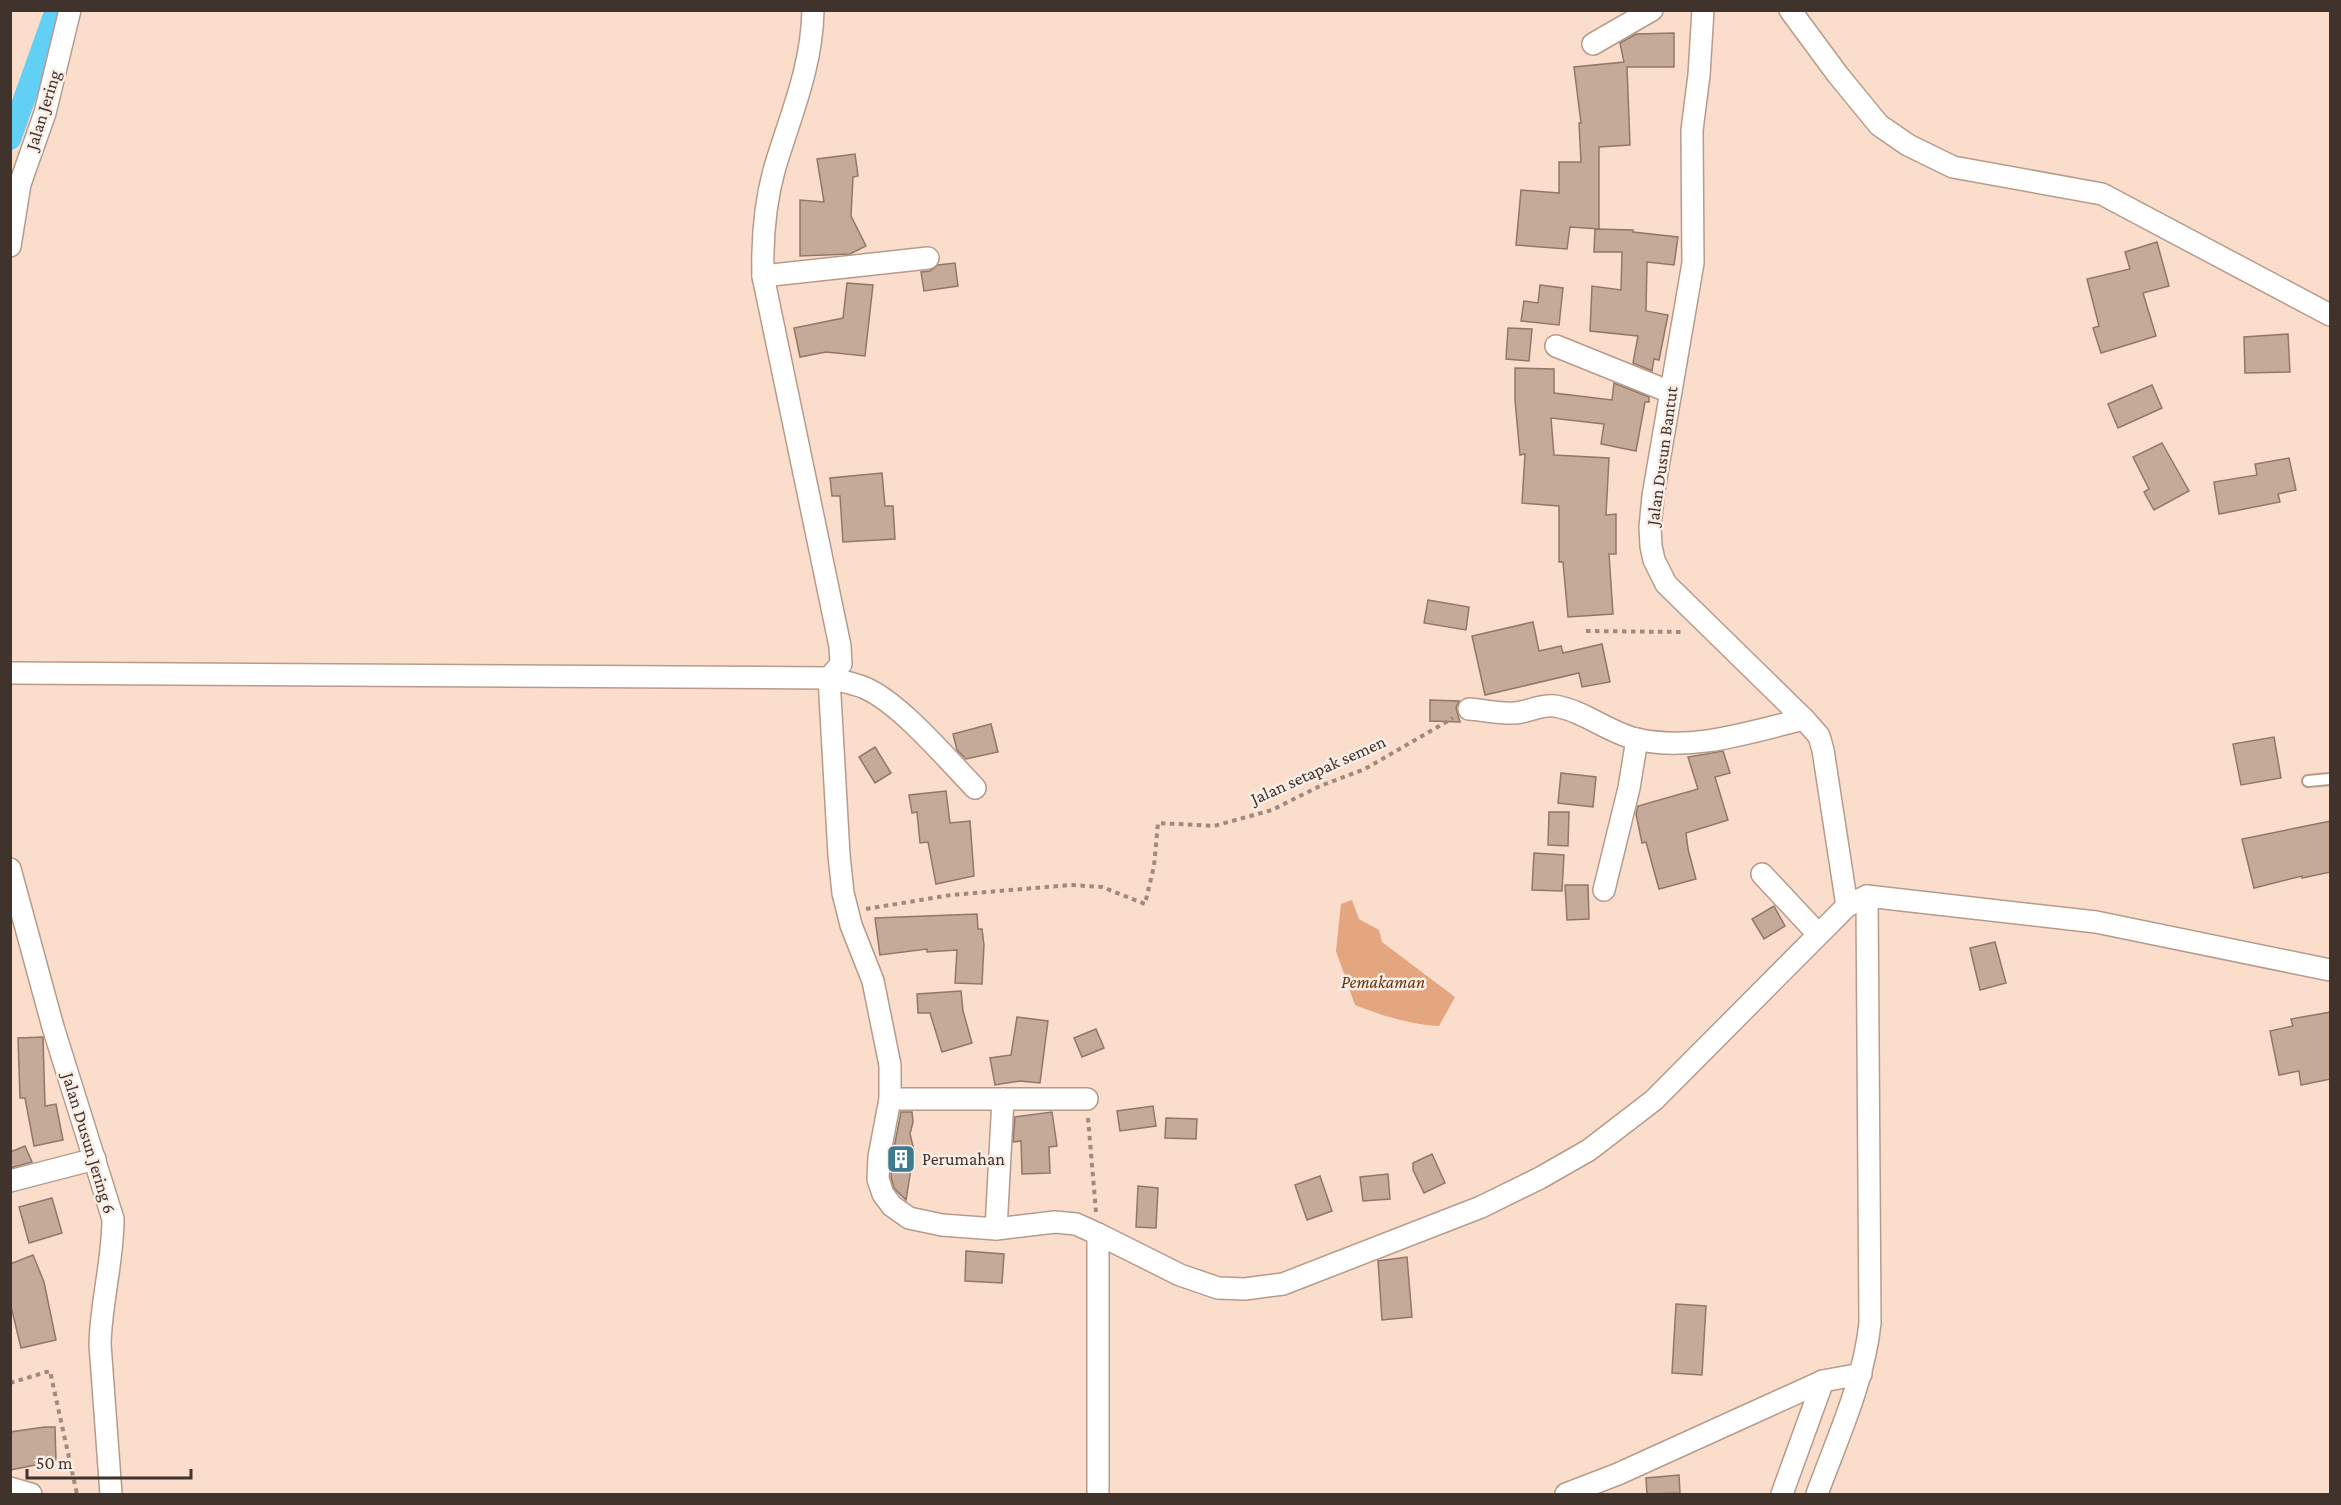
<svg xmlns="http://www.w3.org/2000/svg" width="2341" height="1505" viewBox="0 0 2341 1505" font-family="'Crimson Pro',serif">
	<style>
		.green { fill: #e4a67f }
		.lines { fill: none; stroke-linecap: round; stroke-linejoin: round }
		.canal { stroke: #62d0f5; stroke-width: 22 }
		.building { fill: #c6aa99; stroke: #917767; stroke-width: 1.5 }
		.lane-casing { stroke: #b79b8a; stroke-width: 14 }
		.street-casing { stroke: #b79b8a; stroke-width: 24 }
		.path { stroke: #9f8a7e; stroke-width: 4; stroke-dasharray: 4.5 4.5; stroke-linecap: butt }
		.lane { stroke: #fff; stroke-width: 10 }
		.street { stroke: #fff; stroke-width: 21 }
		.labels { text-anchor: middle; stroke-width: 5; stroke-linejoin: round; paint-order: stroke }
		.street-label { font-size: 18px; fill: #3f332c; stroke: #faeee7 }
		.park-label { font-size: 18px; font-style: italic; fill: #65340f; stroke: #faeee7 }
		.poi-label { font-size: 18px; fill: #3f332c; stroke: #faeee7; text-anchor: start }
	</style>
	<rect width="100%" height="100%" fill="#fbddcc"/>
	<path class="green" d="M 1352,900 L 1359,919 L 1379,930 L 1382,942 L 1455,997 L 1439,1026 C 1408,1024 1383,1016 1355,1005 L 1336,951 L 1341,904 Z"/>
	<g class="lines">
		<path class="canal" d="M 10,139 L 56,10"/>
	</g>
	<g class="building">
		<path d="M 1674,33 L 1674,67 L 1627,67 L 1630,145 L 1599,147 L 1599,229 L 1570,227 L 1567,249 L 1516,245 L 1521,190 L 1559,193 L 1559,162 L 1581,162 L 1579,123 L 1581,123 L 1574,67 L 1624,62 L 1620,43 L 1636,34 Z"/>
		<path d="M 855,154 L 858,176 L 853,177 L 851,216 L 866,246 L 850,254 L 800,256 L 800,200 L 824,202 L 817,159 Z"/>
		<path d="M 1595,229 L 1633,230 L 1633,232 L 1678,237 L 1674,265 L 1647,262 L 1646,311 L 1668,315 L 1659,360 L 1654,359 L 1652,371 L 1633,363 L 1638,336 L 1590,331 L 1592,286 L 1621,290 L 1622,252 L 1594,252 Z"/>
		<path d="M 2157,242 L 2169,286 L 2143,293 L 2156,336 L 2101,353 L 2093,328 L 2099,326 L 2087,279 L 2130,269 L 2125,252 Z"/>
		<path d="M 955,263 L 958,286 L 924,291 L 921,272 L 930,271 L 938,265 Z"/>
		<path d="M 847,283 L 873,285 L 865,356 L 826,352 L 800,357 L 794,328 L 843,318 Z"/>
		<path d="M 1540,285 L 1563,288 L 1559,325 L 1521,321 L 1524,301 L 1538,303 Z"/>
		<path d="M 1508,328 L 1532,329 L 1529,361 L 1506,359 Z"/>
		<path d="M 2288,334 L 2290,372 L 2245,373 L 2244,337 Z"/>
		<path d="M 1515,368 L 1554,369 L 1554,393 L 1612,400 L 1614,383 L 1649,397 L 1649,402 L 1645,402 L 1636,451 L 1601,444 L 1604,424 L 1551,418 L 1554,455 L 1609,458 L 1606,515 L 1616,514 L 1616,554 L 1609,554 L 1613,614 L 1568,617 L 1563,562 L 1559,562 L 1559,506 L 1522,503 L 1525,454 L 1520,455 L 1515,400 Z"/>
		<path d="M 2152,385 L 2162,408 L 2118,428 L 2108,404 Z"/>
		<path d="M 2162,443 L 2189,491 L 2154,510 L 2144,492 L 2149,489 L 2133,457 Z"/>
		<path d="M 2289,458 L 2296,490 L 2278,494 L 2280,502 L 2219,514 L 2214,482 L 2257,475 L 2255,464 Z"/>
		<path d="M 882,473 L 885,506 L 893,506 L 895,539 L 843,542 L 840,496 L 832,496 L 830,478 Z"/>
		<path d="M 1428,600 L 1469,607 L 1466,630 L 1424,623 Z"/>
		<path d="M 1533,622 L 1539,651 L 1561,646 L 1563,653 L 1602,644 L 1610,682 L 1582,687 L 1579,673 L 1485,695 L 1472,636 Z"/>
		<path d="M 1430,700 L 1459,701 L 1456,708 L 1460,722 L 1430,721 Z"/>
		<path d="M 991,724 L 998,752 L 966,759 L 957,750 L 953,734 Z"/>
		<path d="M 2274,737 L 2281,778 L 2241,785 L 2233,744 Z"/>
		<path d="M 875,747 L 891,773 L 875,783 L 859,757 Z"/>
		<path d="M 1723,751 L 1730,773 L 1715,777 L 1728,820 L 1686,833 L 1688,849 L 1696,879 L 1659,889 L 1646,842 L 1642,843 L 1636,814 L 1638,806 L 1698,789 L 1688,757 Z"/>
		<path d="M 1561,773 L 1596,777 L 1593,807 L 1558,803 Z"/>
		<path d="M 946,791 L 950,823 L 970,821 L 974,876 L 936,884 L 928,842 L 920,843 L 917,812 L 912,813 L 909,795 Z"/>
		<path d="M 1549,812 L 1569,812 L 1568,846 L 1548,845 Z"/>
		<path d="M 2331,821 L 2331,872 L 2302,878 L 2302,876 L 2254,888 L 2242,839 Z"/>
		<path d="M 1534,853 L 1564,855 L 1562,891 L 1532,890 Z"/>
		<path d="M 1565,885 L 1588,885 L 1589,919 L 1567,920 Z"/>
		<path d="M 1774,906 L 1785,926 L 1764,939 L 1752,919 Z"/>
		<path d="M 977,914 L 978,929 L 982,929 L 984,945 L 982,984 L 955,983 L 957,950 L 927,952 L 927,949 L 880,955 L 875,918 Z"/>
		<path d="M 1995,942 L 2006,983 L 1980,990 L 1970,948 Z"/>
		<path d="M 961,991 L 963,1011 L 972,1043 L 942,1052 L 930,1013 L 918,1013 L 917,994 Z"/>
		<path d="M 2331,1012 L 2331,1079 L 2301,1085 L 2299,1071 L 2279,1075 L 2270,1031 L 2293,1026 L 2291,1019 Z"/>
		<path d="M 1017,1017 L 1048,1021 L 1040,1083 L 1020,1081 L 995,1085 L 990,1058 L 1011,1055 Z"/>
		<path d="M 1096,1029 L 1104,1048 L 1082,1057 L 1074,1038 Z"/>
		<path d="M 43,1037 L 45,1106 L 56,1104 L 63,1140 L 34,1146 L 25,1098 L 20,1098 L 18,1038 Z"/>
		<path d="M 1153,1106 L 1156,1126 L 1120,1131 L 1117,1111 Z"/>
		<path d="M 901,1112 L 912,1112 L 913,1122 L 910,1134 L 914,1150 L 906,1200 L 894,1188 L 891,1177 L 892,1158 Z"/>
		<path d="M 1052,1112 L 1057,1146 L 1049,1147 L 1050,1173 L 1022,1174 L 1021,1141 L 1013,1142 L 1015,1117 Z"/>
		<path d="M 1166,1118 L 1197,1119 L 1196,1139 L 1165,1138 Z"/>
		<path d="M 25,1146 L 32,1162 L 10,1168 L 10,1152 Z"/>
		<path d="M 1432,1154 L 1445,1183 L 1424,1193 L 1413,1170 L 1413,1163 Z"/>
		<path d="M 1388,1174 L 1390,1199 L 1363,1201 L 1360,1177 Z"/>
		<path d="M 1320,1176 L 1332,1211 L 1307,1220 L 1295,1185 Z"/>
		<path d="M 1138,1186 L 1158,1188 L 1156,1228 L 1136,1227 Z"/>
		<path d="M 52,1198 L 62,1233 L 29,1243 L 19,1207 Z"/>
		<path d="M 966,1251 L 1004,1254 L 1002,1283 L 965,1281 Z"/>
		<path d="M 33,1255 L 44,1282 L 56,1340 L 21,1348 L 10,1302 L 10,1264 Z"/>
		<path d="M 1407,1257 L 1412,1317 L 1382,1320 L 1378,1261 Z"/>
		<path d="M 1676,1304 L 1706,1306 L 1702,1375 L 1672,1373 Z"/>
		<path d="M 45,1427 L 55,1427 L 56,1461 L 10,1470 L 10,1432 Z"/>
		<path d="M 1679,1475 L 1680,1493 L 1647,1494 L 1646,1478 Z"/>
	</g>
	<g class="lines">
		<g class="lane-casing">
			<path id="lane" d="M 2308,781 L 2330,779"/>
		</g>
		<g class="street-casing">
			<g id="street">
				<path d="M 813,10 C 812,67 791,114 775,167 C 765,202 762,240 763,276 L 840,646 L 841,664 L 829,678"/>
				<path d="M 1703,10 L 1699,75 L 1692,130 L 1693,263 L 1653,496 L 1650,527 L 1651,546 L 1654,560 L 1666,584 L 1804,719 L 1819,736 L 1823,750 L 1847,906"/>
				<path d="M 1790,10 L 1838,75 L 1879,125 L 1908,145 L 1953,167 L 2102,194 L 2330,315"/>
				<path d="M 1593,44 L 1652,10"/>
				<path d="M 10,246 L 20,184 L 45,113 L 70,10"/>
				<path d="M 763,276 L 928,258"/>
				<path d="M 1556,346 L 1670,392"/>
				<path d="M 10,673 L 829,678 C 841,681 854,683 865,688 C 900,703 947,759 975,788"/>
				<path d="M 829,678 L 839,855 L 843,893 L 851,925 L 873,981 L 890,1065 L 890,1099 L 879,1157 L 878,1179 L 883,1194 L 892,1206 L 909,1218 L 942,1225 L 996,1229 L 1055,1222 L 1076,1224 L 1098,1234"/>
				<path d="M 1469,709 C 1483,710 1500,714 1515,713 C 1528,712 1542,704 1555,706 C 1584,711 1608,732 1636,739 C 1692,752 1750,732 1804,719"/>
				<path d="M 10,869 L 53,1027 L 113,1219 C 113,1261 101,1302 100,1344 L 111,1494"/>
				<path d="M 1762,874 L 1818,934"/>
				<path d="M 1604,890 L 1629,788 L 1637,739"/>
				<path d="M 890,1099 L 1087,1099"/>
				<path d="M 10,1181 L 95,1159"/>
				<path d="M 996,1229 L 1003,1099"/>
				<path d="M 10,1488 L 31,1494"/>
				<path d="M 1098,1494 L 1098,1234 L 1180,1275 L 1218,1288 L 1245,1289 L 1283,1284 L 1481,1207 L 1540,1178 L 1589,1150 L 1654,1100 L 1847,906 L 1867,896 L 2096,922 L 2330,970"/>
				<path d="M 1566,1494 L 1618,1474 L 1823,1381 L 1861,1374"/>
				<path d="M 1782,1494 L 1823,1381"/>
				<path d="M 1817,1494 C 1837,1439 1864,1382 1870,1323 L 1867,896"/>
			</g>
		</g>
		<g class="path">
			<path d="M 1586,631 L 1684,632"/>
			<path d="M 866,909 L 951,895 L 1071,885 L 1102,887 L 1145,904 L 1154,866 L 1158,823 L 1214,826 L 1272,810 L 1320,786 L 1365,769 L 1453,718"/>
			<path d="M 1088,1118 L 1096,1212"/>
			<path d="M 10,1383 L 50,1371 L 77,1494"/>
		</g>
		<use href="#lane" class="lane"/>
		<use href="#street" class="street"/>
	</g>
	<defs>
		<g id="building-square" transform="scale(1.5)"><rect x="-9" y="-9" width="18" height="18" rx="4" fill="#3c7b90" stroke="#faeee7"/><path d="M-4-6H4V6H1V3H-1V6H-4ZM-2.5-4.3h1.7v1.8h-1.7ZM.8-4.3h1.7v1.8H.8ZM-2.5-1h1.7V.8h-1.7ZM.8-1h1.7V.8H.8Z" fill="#fff"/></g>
	</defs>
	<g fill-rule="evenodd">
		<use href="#building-square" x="901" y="1159"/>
	</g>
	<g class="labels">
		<g class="street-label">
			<text transform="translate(43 110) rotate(-73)" y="6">Jalan Jering</text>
			<text transform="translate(1662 456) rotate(-82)" y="6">Jalan Dusun Bantut</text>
			<text transform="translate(1318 770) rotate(-24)" y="6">Jalan setapak semen</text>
			<text transform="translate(89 1143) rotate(73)" y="6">Jalan Dusun Jering 6</text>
		</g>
		<g class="park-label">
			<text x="1383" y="988">Pemakaman</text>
		</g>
		<g class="poi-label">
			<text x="922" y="1165">Perumahan</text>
		</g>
	</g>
	<rect width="2341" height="1505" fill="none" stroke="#3f332c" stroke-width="24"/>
	<path d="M27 1469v9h164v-9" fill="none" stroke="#3f332c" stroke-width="3"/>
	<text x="36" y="1469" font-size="18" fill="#3f332c" stroke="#faeee7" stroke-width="4.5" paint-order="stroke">50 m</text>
</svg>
